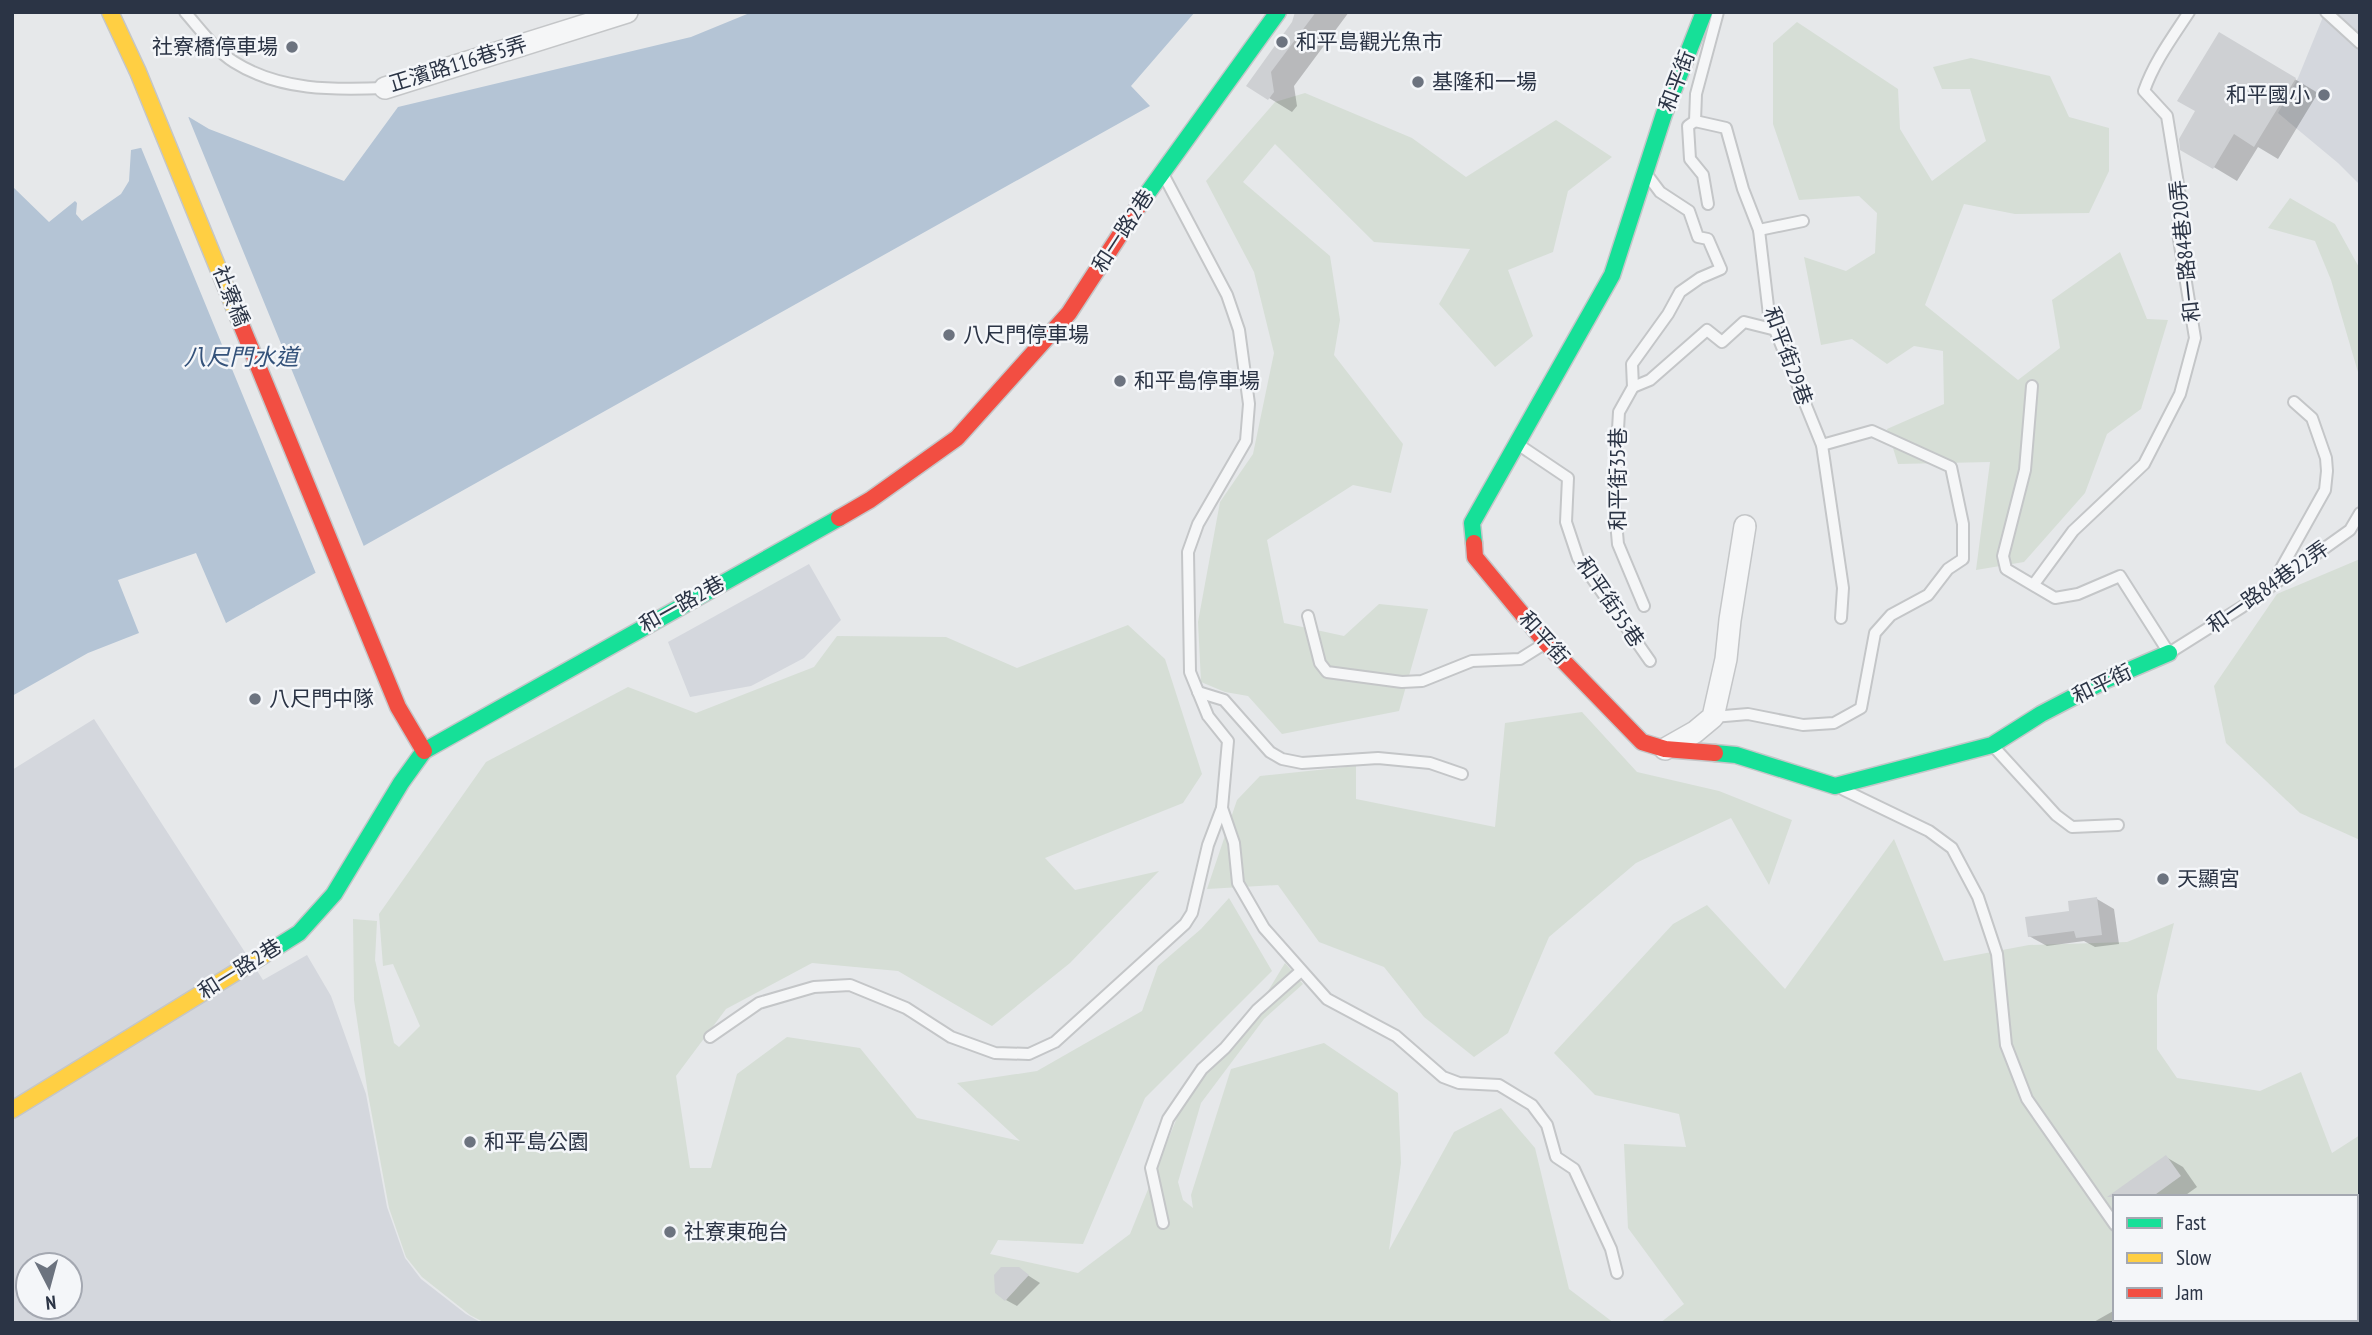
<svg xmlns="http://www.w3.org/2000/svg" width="2372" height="1335" viewBox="0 0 2372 1335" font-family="'PT Sans Narrow','Noto Sans TC',sans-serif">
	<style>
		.built { fill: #d4d7dd; fill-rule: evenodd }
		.green { fill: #d6ded6; fill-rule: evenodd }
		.water { fill: #b4c4d5 }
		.pier { fill: #e6e8ea }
		.shadow { fill: #0003 }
		.building { fill: #ced0d3 }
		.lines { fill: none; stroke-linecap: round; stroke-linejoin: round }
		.lane-casing { stroke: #c4c6c8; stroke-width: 14 }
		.street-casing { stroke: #c4c6c8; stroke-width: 24 }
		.fast-casing { stroke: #c4c6c8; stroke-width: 19 }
		.slow-casing { stroke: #c4c6c8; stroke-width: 19 }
		.jam-casing { stroke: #c4c6c8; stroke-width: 19 }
		.lane { stroke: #f5f6f7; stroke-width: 10 }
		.street { stroke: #f5f6f7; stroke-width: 21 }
		.fast { stroke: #16e098; stroke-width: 16 }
		.slow { stroke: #ffcf43; stroke-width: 16 }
		.jam { stroke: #f24e42; stroke-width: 16 }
		.poi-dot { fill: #6c737f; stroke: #f4f6f9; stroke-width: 2.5 }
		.labels { text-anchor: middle; stroke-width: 5; stroke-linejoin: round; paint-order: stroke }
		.poi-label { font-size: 21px; fill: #2b3445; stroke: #f4f6f9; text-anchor: start }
		.street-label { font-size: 21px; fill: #2b3445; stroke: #f4f6f9 }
		.water-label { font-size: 23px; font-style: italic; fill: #34527a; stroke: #f4f6f9 }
	</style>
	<rect width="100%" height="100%" fill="#e6e8ea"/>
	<g class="built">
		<path d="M 2325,12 L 2360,12 L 2360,185 L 2338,163 L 2278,113 L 2298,78 Z"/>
		<path d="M 809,564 L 841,620 L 804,658 L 751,686 L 690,697 L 668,642 Z"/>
		<path d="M 94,719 L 263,980 L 307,955 L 331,996 L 366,1094 L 387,1207 L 405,1258 L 421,1279 L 466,1314 L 482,1323 L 12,1323 L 12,770 ZM 28,1265 L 70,1265 L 70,1307 L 28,1307 Z"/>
	</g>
	<g class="green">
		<path d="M 1797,22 L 1898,89 L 1900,129 L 1932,181 L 1986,141 L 1970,89 L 1942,89 L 1933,67 L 1971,58 L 2050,76 L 2069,117 L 2109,128 L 2109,171 L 2089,213 L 2015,214 L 1964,204 L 1925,305 L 2018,380 L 2060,348 L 2052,300 L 2120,252 L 2147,319 L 2168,320 L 2141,409 L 2107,434 L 2085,493 L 2024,562 L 1976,570 L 1990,462 L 1898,464 L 1887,429 L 1944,404 L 1943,351 L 1914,346 L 1887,364 L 1852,339 L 1821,345 L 1804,257 L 1846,271 L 1875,253 L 1877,213 L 1859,196 L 1799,200 L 1773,124 L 1773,43 Z"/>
		<path d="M 1305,93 L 1412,138 L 1466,177 L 1556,120 L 1612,157 L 1568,191 L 1553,252 L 1508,270 L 1533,336 L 1495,367 L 1439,304 L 1470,249 L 1374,242 L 1275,144 L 1243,182 L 1330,256 L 1340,320 L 1334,355 L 1403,444 L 1391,493 L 1353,485 L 1267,540 L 1284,623 L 1344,636 L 1379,604 L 1428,609 L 1399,711 L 1282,734 L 1248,696 L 1225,692 L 1201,682 L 1198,622 L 1220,502 L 1253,454 L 1274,353 L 1254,272 L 1206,181 L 1275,102 Z"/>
		<path d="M 2290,198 L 2335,224 L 2360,269 L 2360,379 L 2331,280 L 2315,241 L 2268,228 Z"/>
		<path d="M 2360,559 L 2360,840 L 2300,813 L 2226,743 L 2214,686 L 2277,594 Z"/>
		<path d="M 1128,625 L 1165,659 L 1202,774 L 1183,803 L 1045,858 L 1075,890 L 1159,871 L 1070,963 L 992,1026 L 898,971 L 812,963 L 726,1009 L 676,1076 L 690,1168 L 711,1168 L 737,1074 L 787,1037 L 860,1048 L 917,1118 L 1020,1141 L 957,1083 L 1037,1071 L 1142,1011 L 1158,966 L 1201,929 L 1229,898 L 1272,971 L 1145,1098 L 1083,1244 L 998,1240 L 990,1254 L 1078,1273 L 1130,1234 L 1193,1078 L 1265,996 L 1285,963 L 1303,984 L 1264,1019 L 1201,1103 L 1178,1182 L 1183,1200 L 1193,1208 L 1191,1195 L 1231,1069 L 1324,1043 L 1398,1093 L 1401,1163 L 1389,1250 L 1454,1132 L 1501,1108 L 1535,1148 L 1569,1289 L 1614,1323 L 485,1323 L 470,1315 L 422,1277 L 406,1257 L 389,1208 L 368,1094 L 354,1000 L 353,919 L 377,921 L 375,960 L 394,1043 L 399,1047 L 420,1026 L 393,964 L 383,966 L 379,914 L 486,762 L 628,687 L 696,713 L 814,667 L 837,636 L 946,637 L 1017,668 Z"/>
		<path d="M 1582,712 L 1637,772 L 1719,791 L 1792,820 L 1769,885 L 1731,818 L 1636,863 L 1549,937 L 1508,1033 L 1474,1057 L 1424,1017 L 1384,967 L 1319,942 L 1278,885 L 1207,889 L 1237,800 L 1260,776 L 1356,766 L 1356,799 L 1495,827 L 1505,723 Z"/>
		<path d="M 1894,839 L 1944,961 L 2029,945 L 2127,942 L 2174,923 L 2157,995 L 2157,1049 L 2177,1078 L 2260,1091 L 2301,1072 L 2332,1153 L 2360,1135 L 2360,1323 L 1660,1323 L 1684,1304 L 1628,1228 L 1624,1144 L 1686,1147 L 1679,1114 L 1595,1095 L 1554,1053 L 1673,924 L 1707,905 L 1785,989 ZM 2115,1197 L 2356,1197 L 2356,1319 L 2115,1319 Z"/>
	</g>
	<path class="water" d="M 752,12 L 1195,12 L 1131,86 L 1150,106 L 226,623 L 196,553 L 118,580 L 139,633 L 88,653 L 12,696 L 12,186 L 49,222 L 75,201 L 77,203 L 76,214 L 82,221 L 121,194 L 129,181 L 131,150 L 154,145 L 166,129 L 189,117 L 209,129 L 344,181 L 398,107 L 691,37 Z"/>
	<path class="pier" d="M 187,114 L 365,549 L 317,576 L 140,145 L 152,142 L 164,126 Z"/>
	<g class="shadow">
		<path d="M 1296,12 L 1349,12 L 1294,86 L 1297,106 L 1292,112 L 1248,85 L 1294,23 Z"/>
		<path d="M 2220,34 L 2318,93 L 2278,159 L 2258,147 L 2237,181 L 2182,148 L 2197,111 Z"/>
		<path d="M 2097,899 L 2114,909 L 2119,944 L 2095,947 L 2084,941 L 2047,946 L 2029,936 Z"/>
		<path d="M 2166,1157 L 2183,1167 L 2197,1187 L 2183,1197 L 2122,1197 Z"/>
		<path d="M 1018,1269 L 1040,1283 L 1017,1306 L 1006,1300 Z"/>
		<path d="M 2115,1310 L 2115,1319 L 2138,1319 L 2142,1323 L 2092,1323 Z"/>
		<path d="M 2187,1319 L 2237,1319 L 2238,1323 L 2189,1323 Z"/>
	</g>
	<g class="building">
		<path d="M 1295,12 L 1316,12 L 1271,72 L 1274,92 L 1268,100 L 1246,86 L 1292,22 Z"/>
		<path d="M 2219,32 L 2296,78 L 2254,147 L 2234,134 L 2213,169 L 2180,150 L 2179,139 L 2195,111 L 2177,101 Z"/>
		<path d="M 2097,897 L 2102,935 L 2076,938 L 2074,931 L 2028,937 L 2025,917 L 2069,911 L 2068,901 Z"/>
		<path d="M 2166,1155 L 2181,1176 L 2152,1197 L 2107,1197 Z"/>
		<path d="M 1001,1267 L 1019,1267 L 1029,1275 L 1005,1301 L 995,1293 L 994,1275 Z"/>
	</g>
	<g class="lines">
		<g class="lane-casing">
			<g id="lane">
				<path d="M 185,12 C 200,29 215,50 234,62 C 280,91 333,90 385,88"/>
				<path d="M 2326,12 L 2360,43"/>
				<path d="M 1695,121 L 1726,128 L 1743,189 L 1759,230 L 1769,315 L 1822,445 L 1843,588 L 1841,618"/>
				<path d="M 1708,204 L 1703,175 L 1690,159 L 1688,126 L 1695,121 L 1696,94 L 1718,12"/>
				<path d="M 1759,230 L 1803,221"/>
				<path d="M 2032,386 L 2025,470 L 2003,556 L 2006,569 L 2055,598 L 2078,594 L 2120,576 L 2169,653 L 2242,607 L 2350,530 L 2360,513"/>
				<path d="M 1633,387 L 1650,380 L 1707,330 L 1722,342 L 1744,322 L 1776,330"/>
				<path d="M 1519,445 L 1568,478 L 1566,522 L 1578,558 L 1650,661"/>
				<path d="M 2273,583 L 2325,490 L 2327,471 L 2326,458 L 2312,418 L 2294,402"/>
				<path d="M 2034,584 L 2073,531 L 2144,464 L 2180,394 L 2195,338 L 2178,233 L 2180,196 L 2167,116 L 2144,91 C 2154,62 2172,38 2189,12"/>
				<path d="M 1644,606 L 1618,544 L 1614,499 L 1619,412 L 1633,387 L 1632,364 L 1668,314 L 1680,292 L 1700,278 L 1721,269 L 1708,239 L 1698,237 L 1689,211 L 1660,192 L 1648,176"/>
				<path d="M 1308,616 L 1320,663 L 1327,672 L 1402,682 L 1422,681 L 1472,661 L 1520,659 L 1544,644"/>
				<path d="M 1198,692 L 1224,700 L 1270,752 L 1282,759 L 1302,763 L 1378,758 L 1430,763 L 1462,774"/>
				<path d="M 1713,717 L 1748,714 L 1803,725 L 1834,723 L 1861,708 L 1875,633 L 1891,615 L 1928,595 L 1948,569 L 1963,559 L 1963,524 L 1951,467 L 1872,431 L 1822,445"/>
				<path d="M 1994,747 L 2056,815 L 2072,827 L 2118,825"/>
				<path d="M 1844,790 L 1929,831 L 1952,848 L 1978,897 L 1997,954 L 2006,1045 L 2027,1099 L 2115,1225"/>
				<path d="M 1222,808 L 1234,843 L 1238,883 L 1264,928 L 1327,999 L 1396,1036 L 1443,1077 L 1459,1083 L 1499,1085 L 1532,1105 L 1547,1125 L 1556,1157 L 1574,1169 L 1611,1249 L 1617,1273"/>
				<path d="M 710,1037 L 759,1003 L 814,987 L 850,985 L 906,1008 L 951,1037 L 995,1053 L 1029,1054 L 1055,1042 L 1185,924 L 1192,913 L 1208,845 L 1222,808 L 1228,741 L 1208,716 L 1190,672 L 1188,552 L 1198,524 L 1246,441 L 1249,404 L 1239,330 L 1227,295 L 1163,174"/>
				<path d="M 1163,1223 L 1151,1168 L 1168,1119 L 1202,1069 L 1225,1048 L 1257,1010 L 1301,971"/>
				<path d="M 2160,1319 L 2161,1323"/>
			</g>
		</g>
		<g class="street-casing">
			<g id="street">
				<path d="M 385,88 L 627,12"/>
				<path d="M 1665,749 L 1695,732 L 1713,717 L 1726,659 L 1730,620 L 1745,526"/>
			</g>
		</g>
		<g class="fast-casing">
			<g id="fast">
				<path d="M 1144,198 L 1278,12"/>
				<path d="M 1474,543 L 1472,523 L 1612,275 L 1664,114 L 1704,12"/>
				<path d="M 1715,753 L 1736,755 L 1835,786 L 1992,745 L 2041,714 L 2106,680 L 2169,653"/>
				<path d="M 272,950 L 299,933 L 334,894 L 401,783 L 424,751 L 839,518"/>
			</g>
		</g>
		<g class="slow-casing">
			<g id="slow">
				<path d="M 110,12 L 138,72 L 240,322"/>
				<path d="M 12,1110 L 272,950"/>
			</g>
		</g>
		<g class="jam-casing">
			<g id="jam">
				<path d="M 240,322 L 398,707 L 424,751"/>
				<path d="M 839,518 L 870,500 L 957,438 L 1069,313 L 1144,198"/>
				<path d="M 1474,543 L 1475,557 L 1546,643 L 1642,742 L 1665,749 L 1715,753"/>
			</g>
		</g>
		<use href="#lane" class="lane"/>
		<use href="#street" class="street"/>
		<use href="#fast" class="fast"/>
		<use href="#slow" class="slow"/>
		<use href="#jam" class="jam"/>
	</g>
	<g class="poi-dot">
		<circle cx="1282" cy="42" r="7"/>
		<circle cx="292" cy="47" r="7"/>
		<circle cx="1418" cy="82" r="7"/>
		<circle cx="2324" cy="95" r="7"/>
		<circle cx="949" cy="335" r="7"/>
		<circle cx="1120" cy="381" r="7"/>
		<circle cx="255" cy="699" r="7"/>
		<circle cx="2163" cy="879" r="7"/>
		<circle cx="470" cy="1142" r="7"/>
		<circle cx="670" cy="1232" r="7"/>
	</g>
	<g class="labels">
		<g class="poi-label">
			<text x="1296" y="49">和平島觀光魚市</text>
			<text x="278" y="54" text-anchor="end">社寮橋停車場</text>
			<text x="1432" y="89">基隆和一場</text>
			<text x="2310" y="102" text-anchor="end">和平國小</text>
			<text x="963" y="342">八尺門停車場</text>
			<text x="1134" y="388">和平島停車場</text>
			<text x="269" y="706">八尺門中隊</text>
			<text x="2177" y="886">天顯宮</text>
			<text x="484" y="1149">和平島公園</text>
			<text x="684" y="1239">社寮東砲台</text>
		</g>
		<g class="street-label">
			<text transform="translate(458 64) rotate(-17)" y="7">正濱路116巷5弄</text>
			<text transform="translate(1677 81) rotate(-69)" y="7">和平街</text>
			<text transform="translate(1123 231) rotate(-57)" y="7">和一路2巷</text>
			<text transform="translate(2185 251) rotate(-96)" y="7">和一路84巷20弄</text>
			<text transform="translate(231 296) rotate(68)" y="7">社寮橋</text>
			<text transform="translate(1788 356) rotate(70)" y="7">和平街29巷</text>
			<text transform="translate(1618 479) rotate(-90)" y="7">和平街35巷</text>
			<text transform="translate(2268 587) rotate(-35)" y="7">和一路84巷22弄</text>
			<text transform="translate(1610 602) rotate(56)" y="7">和平街55巷</text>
			<text transform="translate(682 604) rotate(-29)" y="7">和一路2巷</text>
			<text transform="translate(1544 638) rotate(48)" y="7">和平街</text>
			<text transform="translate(2102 684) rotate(-26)" y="7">和平街</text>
			<text transform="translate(240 969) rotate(-32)" y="7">和一路2巷</text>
		</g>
		<g class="water-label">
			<text x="241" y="365">八尺門水道</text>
		</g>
	</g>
	<rect width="2372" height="1335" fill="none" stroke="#2b3445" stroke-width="28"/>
	<rect x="2113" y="1195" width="245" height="126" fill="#f4f6f9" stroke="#a4a8b1" stroke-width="2"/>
	<rect x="2127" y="1218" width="35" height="10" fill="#16e098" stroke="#a4a8b1" stroke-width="2"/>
	<text x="2176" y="1230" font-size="21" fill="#2b3445">Fast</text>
	<rect x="2127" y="1253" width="35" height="10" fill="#ffcf43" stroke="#a4a8b1" stroke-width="2"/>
	<text x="2176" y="1265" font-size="21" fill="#2b3445">Slow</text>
	<rect x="2127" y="1288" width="35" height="10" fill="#f24e42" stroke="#a4a8b1" stroke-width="2"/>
	<text x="2176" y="1300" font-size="21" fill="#2b3445">Jam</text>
	<g transform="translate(49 1286) rotate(174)"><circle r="33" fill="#f4f6f9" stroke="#a4a8b1" stroke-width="2"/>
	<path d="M0-5L12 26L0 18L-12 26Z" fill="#6c737f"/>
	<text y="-10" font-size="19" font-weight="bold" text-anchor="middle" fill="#2b3445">N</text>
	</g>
</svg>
